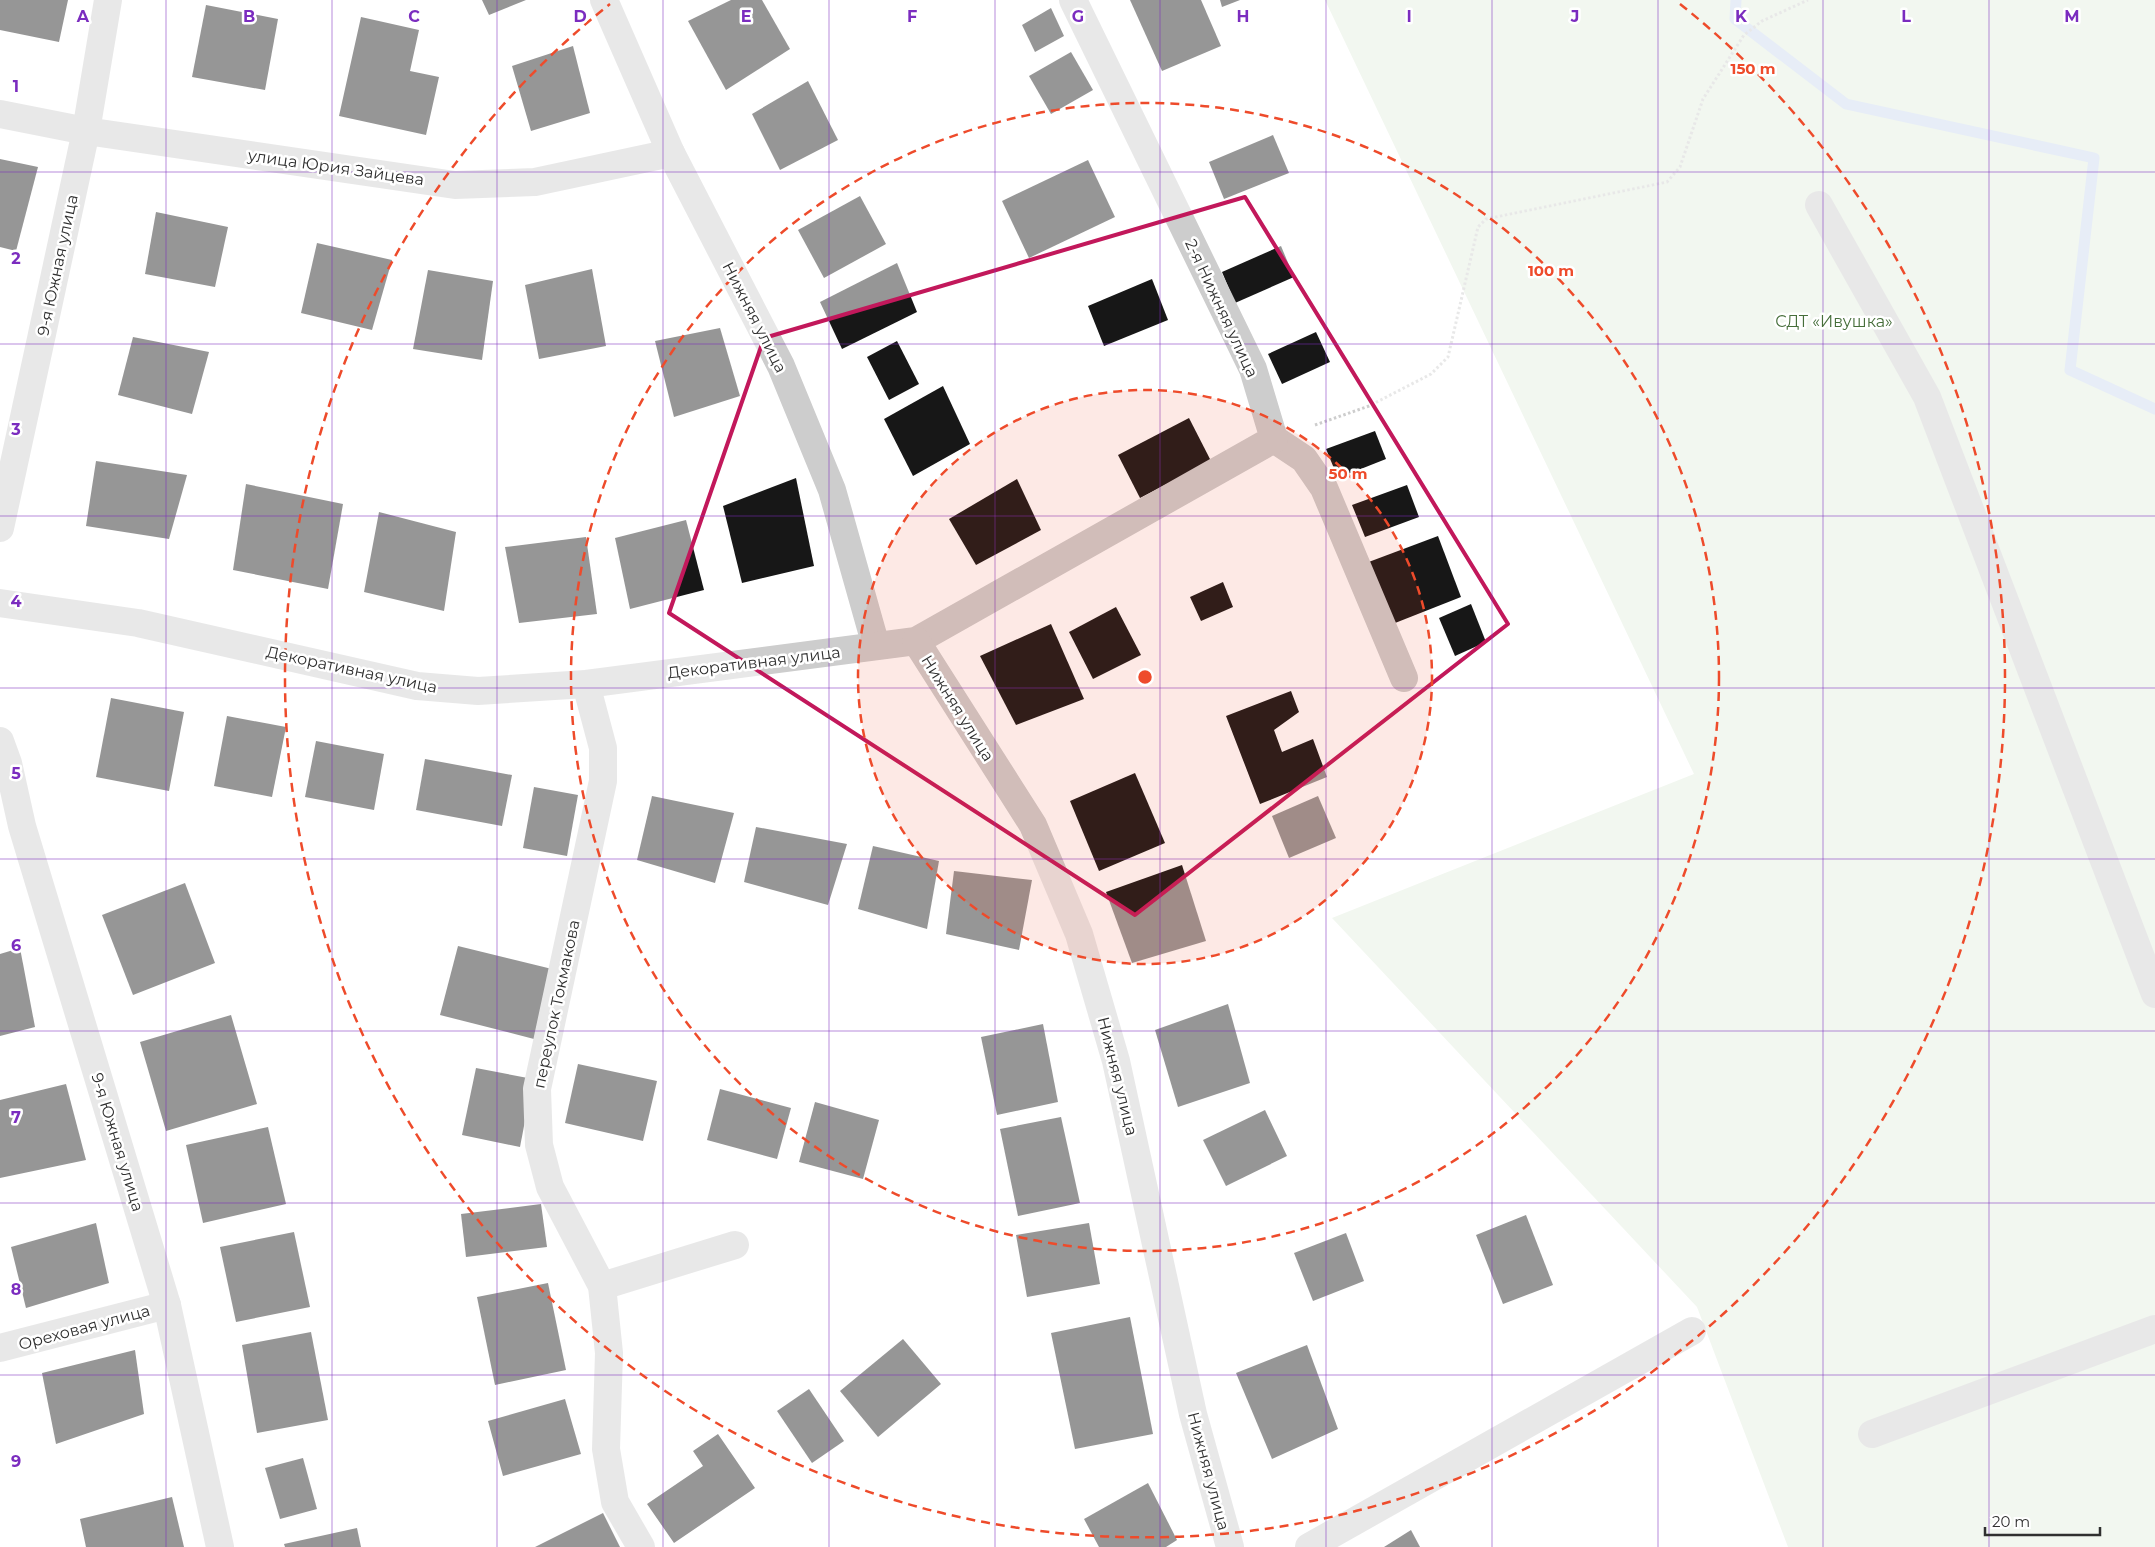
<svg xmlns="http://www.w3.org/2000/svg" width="2155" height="1547" viewBox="0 0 2155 1547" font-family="Montserrat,sans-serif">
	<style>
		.green { fill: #e2eddd }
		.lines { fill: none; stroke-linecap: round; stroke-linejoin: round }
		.stream { stroke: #c9d7ee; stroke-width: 11 }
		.building { fill: #171717 }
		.path { stroke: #cdcdcd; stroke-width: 3; stroke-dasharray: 2.5 2.5; stroke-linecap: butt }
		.minor { stroke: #cdcdcd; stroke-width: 28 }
		.marked { fill: none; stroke: #c2185b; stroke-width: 4; stroke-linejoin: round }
		.grid { fill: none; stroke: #7b2cbf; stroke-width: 1; stroke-opacity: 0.55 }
		.ring { fill: none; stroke: #ee4b2b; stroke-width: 2.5; stroke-dasharray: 9 6 }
		.labels { text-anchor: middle; stroke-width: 5; stroke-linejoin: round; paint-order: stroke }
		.street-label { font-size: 16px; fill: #303030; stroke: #fff }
		.park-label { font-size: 16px; fill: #466e3a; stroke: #fff }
		.grid-label { font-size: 16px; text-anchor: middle; font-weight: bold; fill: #7b2cbf; stroke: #fff; stroke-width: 5; stroke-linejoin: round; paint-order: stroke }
		.centre { fill: #ee4b2b; stroke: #fff; stroke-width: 2.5 }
		.ring-label { font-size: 15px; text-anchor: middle; font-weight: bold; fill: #ee4b2b; stroke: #fff; stroke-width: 5; stroke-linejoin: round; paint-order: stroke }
	</style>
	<rect width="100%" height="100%" fill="#fff"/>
	<path class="green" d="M 1325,0 L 2155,0 L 2155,1547 L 1788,1547 L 1697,1307 L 1332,918 L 1694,774 Z"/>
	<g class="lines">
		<path class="stream" d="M 1736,0 L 1735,19 L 1846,104 L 2094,158 L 2070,370 L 2155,409"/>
	</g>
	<g class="building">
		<path d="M 0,0 L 68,0 L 59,42 L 0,30 Z"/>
		<path d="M 482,0 L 526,0 L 489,15 Z"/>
		<path d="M 731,0 L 762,0 L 790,49 L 726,90 L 688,21 Z"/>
		<path d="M 1130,0 L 1201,0 L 1221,46 L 1162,71 Z"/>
		<path d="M 1220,0 L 1240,0 L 1222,7 Z"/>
		<path d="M 206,5 L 278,19 L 265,90 L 192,77 Z"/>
		<path d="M 1051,8 L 1064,36 L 1035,52 L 1022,25 Z"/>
		<path d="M 361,17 L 419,30 L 410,71 L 439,77 L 426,135 L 339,116 Z"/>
		<path d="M 573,46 L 590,113 L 531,131 L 512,66 Z"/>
		<path d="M 1071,52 L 1093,90 L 1051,114 L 1029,76 Z"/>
		<path d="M 808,81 L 838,140 L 780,170 L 752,114 Z"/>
		<path d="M 1273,135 L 1289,173 L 1224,199 L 1209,162 Z"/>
		<path d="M 0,159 L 38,167 L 16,251 L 0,247 Z"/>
		<path d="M 1088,160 L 1115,217 L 1029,258 L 1002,201 Z"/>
		<path d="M 860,196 L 886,244 L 824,278 L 798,230 Z"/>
		<path d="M 156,212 L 228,227 L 215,287 L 145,274 Z"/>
		<path d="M 317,243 L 392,260 L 372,330 L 301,313 Z"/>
		<path d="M 1281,246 L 1294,277 L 1235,303 L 1222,272 Z"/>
		<path d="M 897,263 L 917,312 L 842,349 L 820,302 Z"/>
		<path d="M 592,269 L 606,346 L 539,359 L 525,285 Z"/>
		<path d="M 428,270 L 493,281 L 482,360 L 413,349 Z"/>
		<path d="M 1152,279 L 1168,320 L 1104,346 L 1088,306 Z"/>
		<path d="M 720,328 L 740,396 L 674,417 L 655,341 Z"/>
		<path d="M 1316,332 L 1330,362 L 1282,384 L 1268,354 Z"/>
		<path d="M 133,337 L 209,352 L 192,414 L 118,395 Z"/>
		<path d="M 897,341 L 919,384 L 889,400 L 867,357 Z"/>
		<path d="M 943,386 L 970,444 L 913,476 L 884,419 Z"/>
		<path d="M 1189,418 L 1211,461 L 1140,498 L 1118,455 Z"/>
		<path d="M 1375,431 L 1386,459 L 1338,478 L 1326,449 Z"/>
		<path d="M 96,461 L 187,475 L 169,539 L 86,526 Z"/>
		<path d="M 796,478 L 814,566 L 742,583 L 723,506 Z"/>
		<path d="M 1017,479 L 1041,530 L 976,565 L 949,519 Z"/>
		<path d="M 246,484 L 343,504 L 328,589 L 233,570 Z"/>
		<path d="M 1407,485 L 1419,517 L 1365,537 L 1352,505 Z"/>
		<path d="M 379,512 L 456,532 L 444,611 L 364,592 Z"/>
		<path d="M 686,520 L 704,590 L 630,609 L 615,538 Z"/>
		<path d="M 1438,536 L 1461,597 L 1390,625 L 1366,563 Z"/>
		<path d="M 586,537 L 597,614 L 519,623 L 505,547 Z"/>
		<path d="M 1223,582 L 1233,607 L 1201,621 L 1190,597 Z"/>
		<path d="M 1471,604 L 1486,642 L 1455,656 L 1439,618 Z"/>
		<path d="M 1116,607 L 1141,655 L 1093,679 L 1069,632 Z"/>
		<path d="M 1051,624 L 1084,699 L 1016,725 L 980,656 Z"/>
		<path d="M 1291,691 L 1299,712 L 1274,730 L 1282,752 L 1313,739 L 1327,777 L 1260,804 L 1226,716 Z"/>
		<path d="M 111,698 L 184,712 L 169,791 L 96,777 Z"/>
		<path d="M 227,716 L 286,727 L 272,797 L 214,786 Z"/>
		<path d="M 316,741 L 384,754 L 374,810 L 305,797 Z"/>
		<path d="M 425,759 L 512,775 L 502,826 L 416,810 Z"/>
		<path d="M 1135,773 L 1165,843 L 1099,871 L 1070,801 Z"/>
		<path d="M 534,787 L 578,795 L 567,856 L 523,848 Z"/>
		<path d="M 652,796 L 734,813 L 715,883 L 637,860 Z"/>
		<path d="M 1318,796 L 1336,838 L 1289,858 L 1272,816 Z"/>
		<path d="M 756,827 L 847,844 L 828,905 L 744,882 Z"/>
		<path d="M 873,846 L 939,861 L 927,929 L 858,909 Z"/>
		<path d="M 1182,865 L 1206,941 L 1132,963 L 1106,892 Z"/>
		<path d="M 954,871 L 1032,880 L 1019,950 L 946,934 Z"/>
		<path d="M 185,883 L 215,963 L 133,995 L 102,915 Z"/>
		<path d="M 458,946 L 552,969 L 534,1039 L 440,1015 Z"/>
		<path d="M 20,948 L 35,1027 L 0,1036 L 0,954 Z"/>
		<path d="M 1228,1004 L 1250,1083 L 1178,1107 L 1155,1030 Z"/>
		<path d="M 231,1015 L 257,1104 L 166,1131 L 140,1042 Z"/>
		<path d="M 1043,1024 L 1058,1102 L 997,1115 L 981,1037 Z"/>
		<path d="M 578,1064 L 657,1081 L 643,1141 L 565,1123 Z"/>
		<path d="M 476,1068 L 533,1079 L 520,1147 L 462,1135 Z"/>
		<path d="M 66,1084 L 86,1160 L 0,1178 L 0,1100 Z"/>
		<path d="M 720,1089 L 791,1108 L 777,1159 L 707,1140 Z"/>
		<path d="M 815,1102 L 879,1120 L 863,1179 L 799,1162 Z"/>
		<path d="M 1265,1110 L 1287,1156 L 1226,1186 L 1203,1140 Z"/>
		<path d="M 1061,1117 L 1080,1203 L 1018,1216 L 1000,1129 Z"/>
		<path d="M 268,1127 L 286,1204 L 203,1223 L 186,1145 Z"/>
		<path d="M 541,1204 L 547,1247 L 466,1257 L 461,1214 Z"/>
		<path d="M 1526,1215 L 1553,1285 L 1503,1304 L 1476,1235 Z"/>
		<path d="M 96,1223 L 109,1283 L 26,1308 L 11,1247 Z"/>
		<path d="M 1089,1223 L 1100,1284 L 1027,1297 L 1016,1235 Z"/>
		<path d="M 294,1232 L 310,1307 L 236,1322 L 220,1247 Z"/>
		<path d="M 1346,1233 L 1364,1281 L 1313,1301 L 1294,1253 Z"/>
		<path d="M 548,1283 L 566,1370 L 495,1385 L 477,1297 Z"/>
		<path d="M 1130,1317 L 1153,1434 L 1075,1449 L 1051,1333 Z"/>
		<path d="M 311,1332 L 328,1420 L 257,1433 L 242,1345 Z"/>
		<path d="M 903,1339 L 941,1384 L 878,1437 L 840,1391 Z"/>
		<path d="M 1307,1345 L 1338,1429 L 1272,1459 L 1236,1373 Z"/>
		<path d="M 135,1350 L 144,1414 L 56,1444 L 42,1373 Z"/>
		<path d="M 809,1389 L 844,1441 L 812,1463 L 777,1411 Z"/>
		<path d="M 565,1399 L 581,1454 L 503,1476 L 488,1421 Z"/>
		<path d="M 718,1434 L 755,1488 L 674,1543 L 647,1504 L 703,1466 L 693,1451 Z"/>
		<path d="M 303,1458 L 317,1509 L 280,1519 L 265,1468 Z"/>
		<path d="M 1148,1483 L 1177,1540 L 1166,1547 L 1099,1547 L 1084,1519 Z"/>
		<path d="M 172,1497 L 184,1547 L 86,1547 L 80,1519 Z"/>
		<path d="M 603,1513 L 620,1547 L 535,1547 Z"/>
		<path d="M 357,1528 L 361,1547 L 285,1547 L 284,1544 Z"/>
		<path d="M 1411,1530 L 1420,1547 L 1384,1547 Z"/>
	</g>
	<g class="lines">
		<path class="path" d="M 1315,425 L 1369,406 L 1431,374 L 1448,357 L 1478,227 L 1486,219 L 1667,182 L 1680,167 L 1703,99 L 1744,35 L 1762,21 L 1808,0"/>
		<g class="minor">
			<path d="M 604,0 L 671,153 L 781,366 L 832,490 L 876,646"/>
			<path d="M 0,114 L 86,131 L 455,185 L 535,182 L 671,153"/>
			<path d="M 1819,205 L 1927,397 L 2155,994"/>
			<path d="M 1274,439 L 1304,459 L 1324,488 L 1404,678"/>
			<path d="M 0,528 L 86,131 L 108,0"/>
			<path d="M 0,603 L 138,623 L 417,686 L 478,691 L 586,684 L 916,641 L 1274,439 L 1253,369 L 1073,0"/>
			<path d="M 916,641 L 1033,825 L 1079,934 L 1116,1061 L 1193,1414 L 1230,1547"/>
			<path d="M 586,684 L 603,748 L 603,781 L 537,1089 L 539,1145 L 550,1187 L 602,1286 L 609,1353 L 606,1449 L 615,1502 L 641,1547"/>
			<path d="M 0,741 L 8,763 L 22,826 L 167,1305 L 220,1547"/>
			<path d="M 602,1286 L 735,1245"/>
			<path d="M 0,1348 L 167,1305"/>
			<path d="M 1872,1434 L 2155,1329"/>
			<path d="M 1309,1547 L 1692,1331"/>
		</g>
	</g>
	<path d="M0 0H2155V1547H0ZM 1245,197 L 1508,624 L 1135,915 L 669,613 L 764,338 Z" fill="#fff" fill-opacity=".55" fill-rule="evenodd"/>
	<path class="marked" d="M 1245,197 L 1508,624 L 1135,915 L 669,613 L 764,338 Z"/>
	<path class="grid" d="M 166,0 L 166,1547M 332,0 L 332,1547M 497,0 L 497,1547M 663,0 L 663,1547M 829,0 L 829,1547M 995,0 L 995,1547M 1160,0 L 1160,1547M 1326,0 L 1326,1547M 1492,0 L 1492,1547M 1658,0 L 1658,1547M 1823,0 L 1823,1547M 1989,0 L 1989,1547M 0,172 L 2155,172M 0,344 L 2155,344M 0,516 L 2155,516M 0,688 L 2155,688M 0,859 L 2155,859M 0,1031 L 2155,1031M 0,1203 L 2155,1203M 0,1375 L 2155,1375"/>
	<circle cx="1145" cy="677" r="287" fill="#ee4b2b" fill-opacity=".12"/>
	<g class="ring">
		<circle cx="1145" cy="677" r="287"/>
		<circle cx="1145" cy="677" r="574"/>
		<path d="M1680 4A860 860 0 1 1 610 4"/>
	</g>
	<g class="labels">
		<g class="street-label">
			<text transform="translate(336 167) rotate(8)" y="6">улица Юрия Зайцева</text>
			<text transform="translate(57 265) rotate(-78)" y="6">9-я Южная улица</text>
			<text transform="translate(1222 308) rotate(65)" y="6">2-я Нижняя улица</text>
			<text transform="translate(755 317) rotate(63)" y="6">Нижняя улица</text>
			<text transform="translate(754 662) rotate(-7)" y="6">Декоративная улица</text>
			<text transform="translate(352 669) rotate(12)" y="6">Декоративная улица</text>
			<text transform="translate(958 708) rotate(58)" y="6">Нижняя улица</text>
			<text transform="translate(556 1004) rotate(-78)" y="6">переулок Токмакова</text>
			<text transform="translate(1118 1076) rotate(76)" y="6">Нижняя улица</text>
			<text transform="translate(118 1142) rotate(73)" y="6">9-я Южная улица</text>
			<text transform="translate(84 1327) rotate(-15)" y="6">Ореховая улица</text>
			<text transform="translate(1209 1471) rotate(75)" y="6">Нижняя улица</text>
		</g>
		<g class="park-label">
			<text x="1834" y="327">СДТ «Ивушка»</text>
		</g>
	</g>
	<g class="grid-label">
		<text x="83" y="22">A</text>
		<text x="249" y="22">B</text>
		<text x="414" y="22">C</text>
		<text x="580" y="22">D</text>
		<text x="746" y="22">E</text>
		<text x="912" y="22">F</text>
		<text x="1078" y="22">G</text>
		<text x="1243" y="22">H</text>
		<text x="1409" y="22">I</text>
		<text x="1575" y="22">J</text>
		<text x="1741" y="22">K</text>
		<text x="1906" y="22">L</text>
		<text x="2072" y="22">M</text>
		<text x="16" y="92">1</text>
		<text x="16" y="264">2</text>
		<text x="16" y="435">3</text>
		<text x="16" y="607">4</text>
		<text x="16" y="779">5</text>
		<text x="16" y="951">6</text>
		<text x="16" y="1123">7</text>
		<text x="16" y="1295">8</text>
		<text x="16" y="1467">9</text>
	</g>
	<circle cx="1145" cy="677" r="8" class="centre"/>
	<g class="ring-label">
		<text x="1753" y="74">150 m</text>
		<text x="1551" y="276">100 m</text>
		<text x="1348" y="479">50 m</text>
	</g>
	<path d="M1985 1527v8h115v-8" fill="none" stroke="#303030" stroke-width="2.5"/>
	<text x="1992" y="1527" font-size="15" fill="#303030" stroke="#ffffff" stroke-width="4" paint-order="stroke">20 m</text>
</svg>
